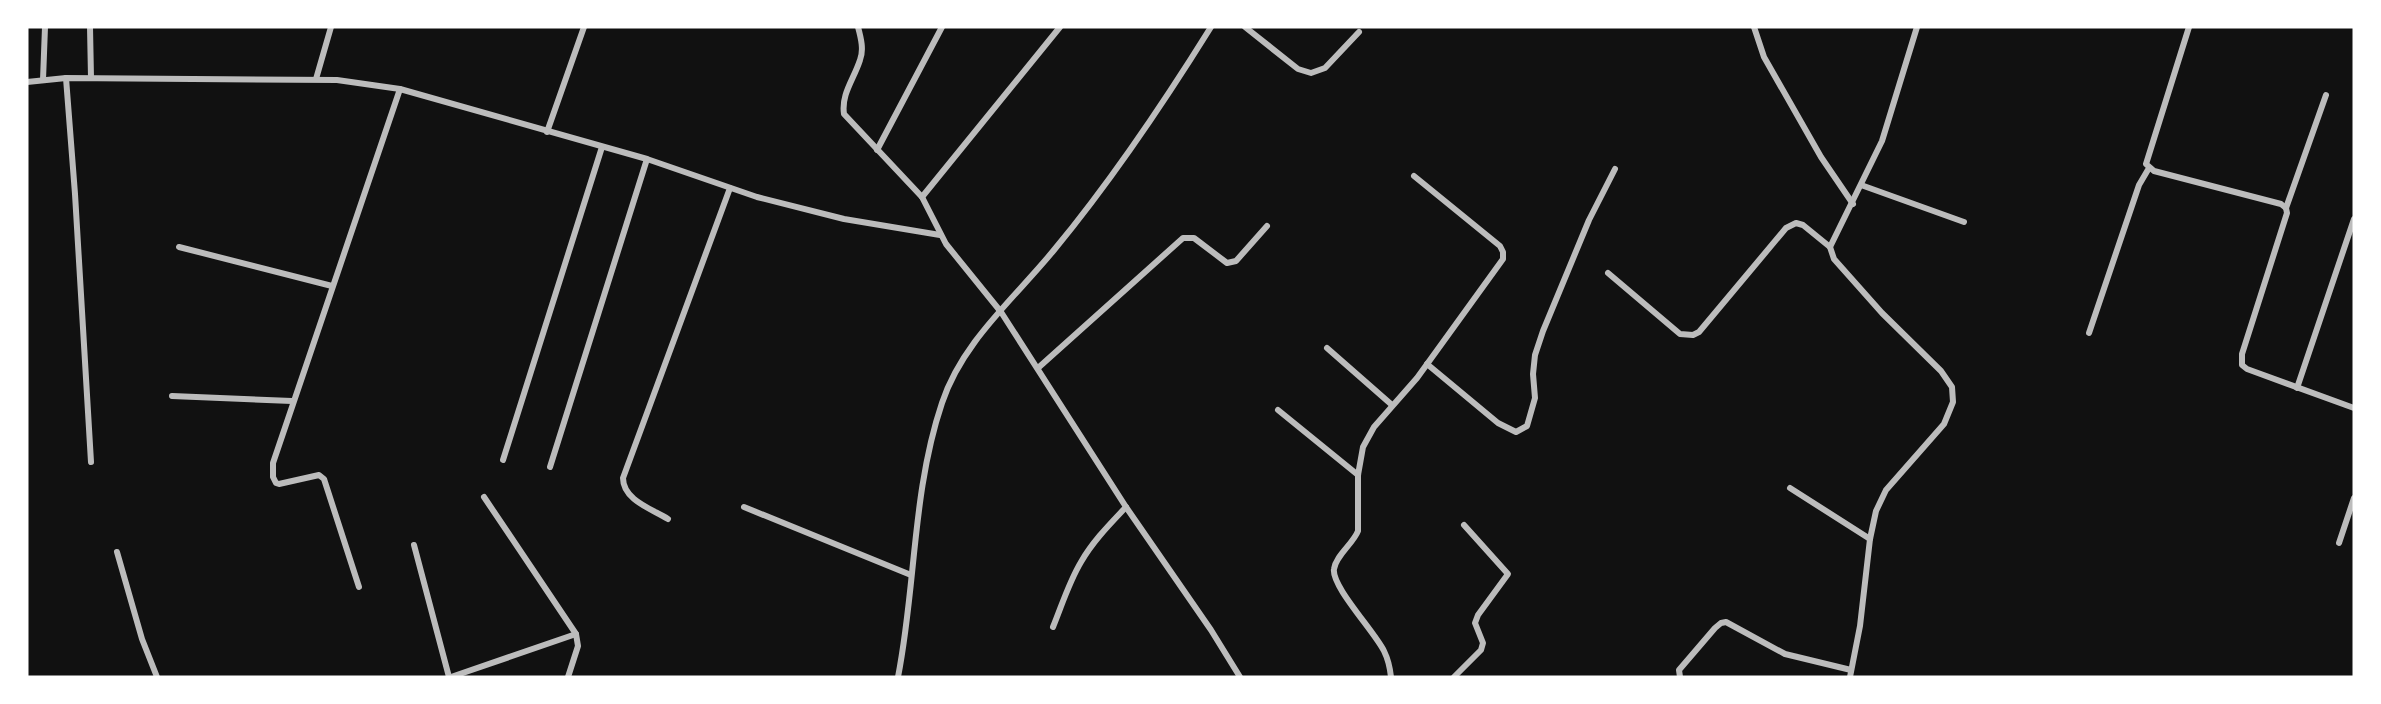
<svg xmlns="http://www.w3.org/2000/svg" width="2381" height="704" viewBox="0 0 2381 704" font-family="'IBM Plex Sans',sans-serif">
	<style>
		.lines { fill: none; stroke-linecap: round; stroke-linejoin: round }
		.minor { stroke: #bcbcbc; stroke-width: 6 }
	</style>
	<rect width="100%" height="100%" fill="#111"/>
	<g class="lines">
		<g class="minor">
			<path d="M 90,27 L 91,78"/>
			<path d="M 858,27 C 861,38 864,50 860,60 C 854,79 841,94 844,114 L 922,197 L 946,244 L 1001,312 L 1126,507 L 1211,630 L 1240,677"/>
			<path d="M 1245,27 L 1298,69 L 1311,73 L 1325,68 L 1359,32"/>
			<path d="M 1754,27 L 1764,57 L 1821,157 L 1853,204"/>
			<path d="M 2189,27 L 2146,164 L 2154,171 L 2281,204 L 2286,208 L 2287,213 L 2242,354 L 2242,365 L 2247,369 L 2354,408"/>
			<path d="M 66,78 L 75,194 L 91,462"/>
			<path d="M 316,79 L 331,27"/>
			<path d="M 43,80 L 45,27"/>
			<path d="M 27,82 L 66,78 L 337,80 L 400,89 L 647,159 L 757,197 L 844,219 L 940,235"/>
			<path d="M 547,132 L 584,27"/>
			<path d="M 877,150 L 942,27"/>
			<path d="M 1861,185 L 1964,222"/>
			<path d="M 922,197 L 1060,27"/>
			<path d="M 2286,208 L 2326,95"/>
			<path d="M 179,247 L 332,286"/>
			<path d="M 1608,273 L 1680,334 L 1693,335 L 1699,332 L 1786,228 L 1796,223 L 1803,225 L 1830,247"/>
			<path d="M 2089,333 L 2139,185 L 2149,168"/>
			<path d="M 1327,348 L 1392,405"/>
			<path d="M 1427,364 L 1498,423 L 1516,432 L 1527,426 L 1535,398 L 1533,374 L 1535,355 L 1543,331 L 1589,220 L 1615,169"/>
			<path d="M 1038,368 L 1183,238 L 1194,238 L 1227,263 L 1236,261 L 1267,226"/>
			<path d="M 2297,388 L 2354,219"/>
			<path d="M 172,396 L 292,401"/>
			<path d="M 1278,410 L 1358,475"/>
			<path d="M 503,460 L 602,147"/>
			<path d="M 550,467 L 647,159"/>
			<path d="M 1790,488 L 1870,539"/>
			<path d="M 484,497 L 576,634 L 578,646 L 568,677"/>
			<path d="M 744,507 L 911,575"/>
			<path d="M 668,519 C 652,509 623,500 623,478 L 730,188"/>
			<path d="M 2339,543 L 2354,498"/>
			<path d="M 414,545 L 449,677"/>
			<path d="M 117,552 L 142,639 L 157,677"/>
			<path d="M 359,587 L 324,479 L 319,475 L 279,484 L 276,483 L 273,477 L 273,463 L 400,89"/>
			<path d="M 1053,627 C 1062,605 1069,582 1081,562 C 1093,541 1110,524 1126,507"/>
			<path d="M 451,677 L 576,634"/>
			<path d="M 898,677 C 916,586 912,492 942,403 C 962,342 1014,299 1054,250 C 1112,180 1163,104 1211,27"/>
			<path d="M 1391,677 C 1390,668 1388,659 1384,651 C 1375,632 1331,586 1334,569 C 1336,555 1353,544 1358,531 L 1358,475 L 1363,447 L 1374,427 L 1417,378 L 1503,259 L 1503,252 L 1500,246 L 1414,176"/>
			<path d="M 1454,677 L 1481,650 L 1483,643 L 1475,623 L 1478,615 L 1508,574 L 1464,525"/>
			<path d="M 1680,677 L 1679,670 L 1715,628 L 1721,623 L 1726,622 L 1785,654 L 1851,670"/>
			<path d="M 1850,677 L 1860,626 L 1870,539 L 1876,511 L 1886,490 L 1944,424 L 1953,402 L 1952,387 L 1941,371 L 1882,313 L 1834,259 L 1830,247 L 1882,141 L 1917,27"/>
		</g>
	</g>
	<rect width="2381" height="704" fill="none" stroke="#ffffff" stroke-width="57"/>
</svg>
